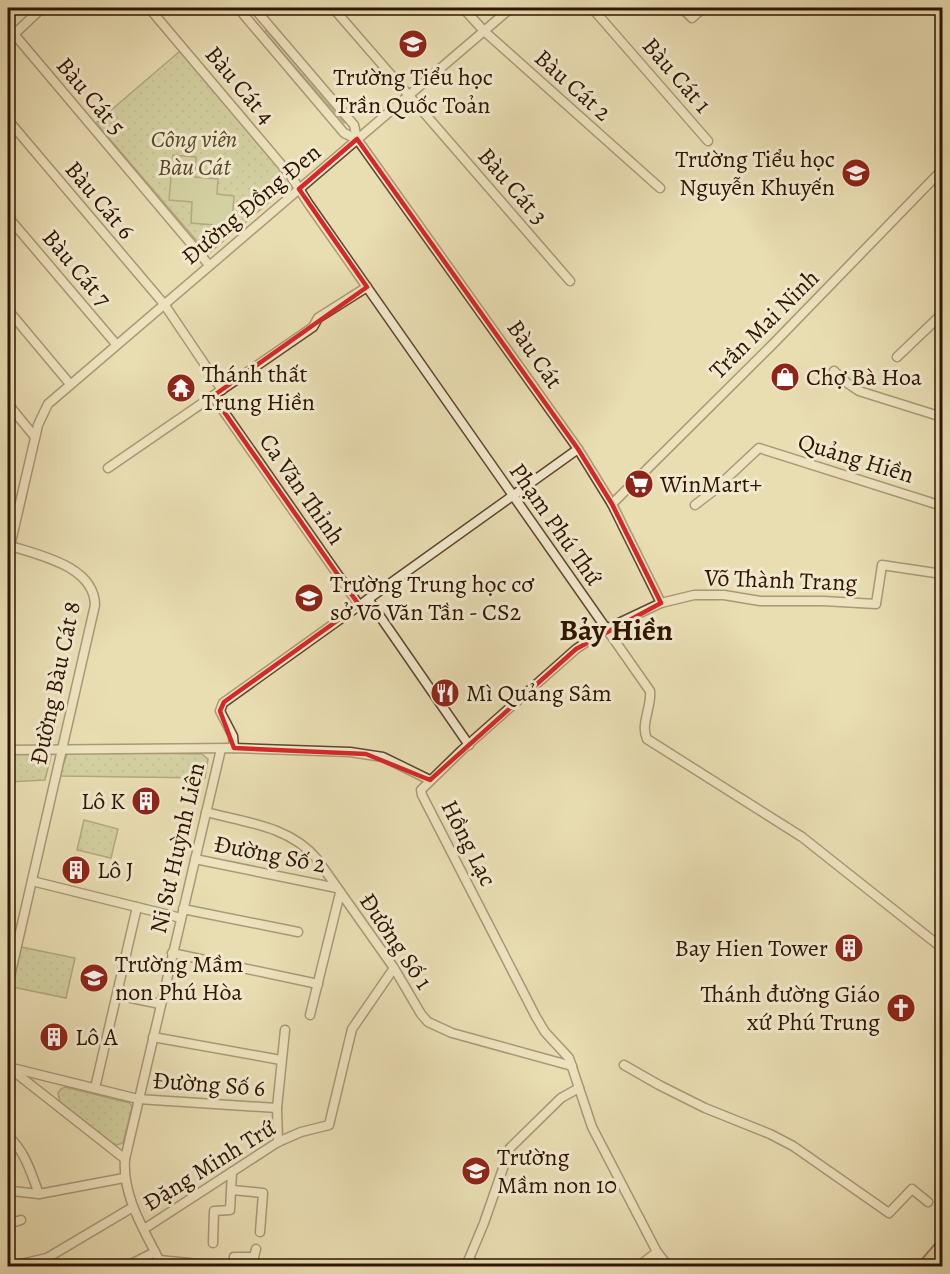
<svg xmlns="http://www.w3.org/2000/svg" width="950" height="1274" viewBox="0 0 950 1274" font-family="Alegreya,serif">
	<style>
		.grass { fill: url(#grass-dots); stroke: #746a47; stroke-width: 1.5 }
		.garden { fill: #b8c08c; stroke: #746a47; stroke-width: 1.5 }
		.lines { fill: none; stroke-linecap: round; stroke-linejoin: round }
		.minor-casing { stroke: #5e462e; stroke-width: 11 }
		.major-casing { stroke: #2f1402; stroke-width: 14 }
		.minor { stroke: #f1e9cd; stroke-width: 8 }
		.major { stroke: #e4be79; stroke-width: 10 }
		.marked { fill: none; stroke: #d62828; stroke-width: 4.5; stroke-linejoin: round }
		.labels { text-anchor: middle; stroke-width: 6; stroke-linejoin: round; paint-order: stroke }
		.street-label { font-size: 24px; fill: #2f1402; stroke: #f1e9cd }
		.poi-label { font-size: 24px; fill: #2f1402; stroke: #f1e9cd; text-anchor: start }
		.park-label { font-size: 24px; font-style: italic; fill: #58482b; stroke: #f1e9cd }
		.district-label { font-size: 30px; font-weight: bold; fill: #2f1402; stroke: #f1e9cd }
	</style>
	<defs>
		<pattern id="grass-dots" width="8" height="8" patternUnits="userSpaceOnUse" patternTransform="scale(1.5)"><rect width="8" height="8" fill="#b8c08c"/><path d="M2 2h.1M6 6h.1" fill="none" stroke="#9ea477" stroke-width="1.8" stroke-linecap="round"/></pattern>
	</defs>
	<rect width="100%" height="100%" fill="#e9ddb2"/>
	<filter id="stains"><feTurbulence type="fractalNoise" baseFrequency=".00333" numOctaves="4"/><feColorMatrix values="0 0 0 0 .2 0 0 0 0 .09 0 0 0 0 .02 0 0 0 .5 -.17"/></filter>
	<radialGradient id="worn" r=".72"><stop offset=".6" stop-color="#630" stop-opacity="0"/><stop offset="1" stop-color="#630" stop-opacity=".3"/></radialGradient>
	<g class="grass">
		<path d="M 266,30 L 345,121 L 344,123 L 265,33 Z"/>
		<path d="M 180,51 L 292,183 L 208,254 L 96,123 Z"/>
		<path d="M 68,752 L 202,754 L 208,759 L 205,778 L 59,776 Z"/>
		<path d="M 14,754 L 44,754 L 51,756 L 45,780 L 8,782 Z"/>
		<path d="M 84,820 L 118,829 L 111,858 L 77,850 Z"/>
		<path d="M 21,947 L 75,958 L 66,998 L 12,987 Z"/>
		<path d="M 65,1087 L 130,1103 L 132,1107 L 123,1143 L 117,1145 L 112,1143 L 60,1102 L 58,1093 L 61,1089 Z"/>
	</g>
	<path class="garden" d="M 173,155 L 196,157 L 195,177 L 218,179 L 217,194 L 234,196 L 231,234 L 214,233 L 214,225 L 191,223 L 192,202 L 169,200 Z"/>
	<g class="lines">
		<g class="minor-casing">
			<g id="minor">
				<path d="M 149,8 L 291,176 L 308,203 L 650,691 C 652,706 640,725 647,739 L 802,837 L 942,948"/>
				<path d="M 238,8 L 344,133 L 357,139"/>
				<path d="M 254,8 L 354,125 L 357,139 L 578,449 L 612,504 L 661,603"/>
				<path d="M 333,8 L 570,281"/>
				<path d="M 463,8 L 484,31 L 660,188"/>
				<path d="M 592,8 L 708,141"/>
				<path d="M 682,8 L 692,18 L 703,8"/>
				<path d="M 14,34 L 209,265"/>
				<path d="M 8,40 L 42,8"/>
				<path d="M 8,120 L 164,304 L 222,390"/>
				<path d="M 8,217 L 116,344"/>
				<path d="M 8,310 L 70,384"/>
				<path d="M 897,357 L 942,314"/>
				<path d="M 834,371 L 847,383 L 859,391 L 942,417"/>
				<path d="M 213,396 L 359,605"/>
				<path d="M 8,404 L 35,437"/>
				<path d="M 108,468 L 313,327 L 318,318 L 367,287"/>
				<path d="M 612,504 L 774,343 L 942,170"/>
				<path d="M 695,505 L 712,492 L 759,448 L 942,506"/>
				<path d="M 8,545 C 37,555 94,565 95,605 L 8,985"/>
				<path d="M 8,555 L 38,425 L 48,404 L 511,8"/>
				<path d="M 368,599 L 469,745"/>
				<path d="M 234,748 L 233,736 L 220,711 L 223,703 L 578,449"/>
				<path d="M 8,750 L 234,748 L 350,752 L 383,757 L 430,780"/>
				<path d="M 206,812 C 244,822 290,826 317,859 L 394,968 L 421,1014 L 428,1022 L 452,1033 L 572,1066"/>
				<path d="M 195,859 L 337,888"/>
				<path d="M 32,881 L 181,918"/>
				<path d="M 183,909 L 298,932"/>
				<path d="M 172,953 L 318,984"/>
				<path d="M 117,995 L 160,1004"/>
				<path d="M 310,1015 L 340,893"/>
				<path d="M 153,1037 L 281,1060"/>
				<path d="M 624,1065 L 659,1085 L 705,1108 L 770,1134 L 793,1146 L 889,1213 L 912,1189 L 928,1202"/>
				<path d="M 8,1067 L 138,1099 L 277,1108"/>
				<path d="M 12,1070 L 125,1159"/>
				<path d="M 95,1088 L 137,907"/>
				<path d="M 8,1136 C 25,1151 31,1173 39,1194"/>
				<path d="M 278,1142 L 277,1108 L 285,1030"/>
				<path d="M 232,1190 L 263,1193 L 260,1232"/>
				<path d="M 8,1192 L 12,1191 L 39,1194 L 124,1178"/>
				<path d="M 8,1224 L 21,1220"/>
				<path d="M 144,1229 L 278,1142 L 301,1132 L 329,1125 L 352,1029 L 394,968"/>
				<path d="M 213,1243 L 214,1211 L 230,1210 L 232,1172"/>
				<path d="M 159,1260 L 209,1265"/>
				<path d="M 468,1261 L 483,1266"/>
				<path d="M 12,1266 L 47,1258 L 133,1207"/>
				<path d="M 127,1266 L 155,1252"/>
				<path d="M 162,1266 C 146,1232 122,1198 125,1159 L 221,749"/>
				<path d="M 233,1266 L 234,1257 L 254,1257 L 256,1249"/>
				<path d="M 466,1266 L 484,1223 L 510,1148 L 561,1098 L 579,1088"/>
				<path d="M 639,1266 L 657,1252"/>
				<path d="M 668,1266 L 657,1252 L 592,1127 L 569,1058 L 545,1032 L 536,1017 L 422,795 L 421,790 L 462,750 L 576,649 L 606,629 L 661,603 L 694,595 L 724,595 L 760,601 L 823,601 L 876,604 L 882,565 L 942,574"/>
			</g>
		</g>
		<g class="major-casing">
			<path id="major" d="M 924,1266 L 942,1245"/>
		</g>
		<use href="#minor" class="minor"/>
		<use href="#major" class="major"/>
	</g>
	<path d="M0 0H950V1274H0ZM 357,139 L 578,449 L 612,504 L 661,603 L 576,649 L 430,780 L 366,754 L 234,748 L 220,711 L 224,702 L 359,605 L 213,396 L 367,287 L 299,189 Z" fill="#e9ddb2" fill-opacity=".55" fill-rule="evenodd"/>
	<path class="marked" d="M 357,139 L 578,449 L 612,504 L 661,603 L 576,649 L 430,780 L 366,754 L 234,748 L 220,711 L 224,702 L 359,605 L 213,396 L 367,287 L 299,189 Z"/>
	<defs>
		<g id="school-disc" transform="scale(1.5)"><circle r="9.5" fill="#8f2418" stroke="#f1e9cd"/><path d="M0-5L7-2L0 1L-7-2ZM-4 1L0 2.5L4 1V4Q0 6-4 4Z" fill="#fff"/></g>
		<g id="shop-disc" transform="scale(1.5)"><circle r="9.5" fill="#8f2418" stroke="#f1e9cd"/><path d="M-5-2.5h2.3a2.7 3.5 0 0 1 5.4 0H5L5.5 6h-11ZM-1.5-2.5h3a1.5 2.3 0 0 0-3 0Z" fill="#fff"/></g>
		<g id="temple-disc" transform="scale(1.5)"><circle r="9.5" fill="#8f2418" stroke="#f1e9cd"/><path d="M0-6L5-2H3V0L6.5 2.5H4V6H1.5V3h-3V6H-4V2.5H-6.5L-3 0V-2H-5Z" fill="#fff"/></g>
		<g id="supermarket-disc" transform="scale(1.5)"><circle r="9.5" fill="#8f2418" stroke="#f1e9cd"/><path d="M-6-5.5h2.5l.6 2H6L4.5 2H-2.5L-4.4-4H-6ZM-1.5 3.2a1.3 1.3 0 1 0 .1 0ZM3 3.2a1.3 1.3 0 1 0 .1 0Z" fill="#fff"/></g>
		<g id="restaurant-disc" transform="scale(1.5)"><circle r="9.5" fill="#8f2418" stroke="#f1e9cd"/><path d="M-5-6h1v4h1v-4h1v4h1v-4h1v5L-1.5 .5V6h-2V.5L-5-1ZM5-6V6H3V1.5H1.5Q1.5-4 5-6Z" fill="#fff"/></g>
		<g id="building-disc" transform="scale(1.5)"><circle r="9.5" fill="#8f2418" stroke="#f1e9cd"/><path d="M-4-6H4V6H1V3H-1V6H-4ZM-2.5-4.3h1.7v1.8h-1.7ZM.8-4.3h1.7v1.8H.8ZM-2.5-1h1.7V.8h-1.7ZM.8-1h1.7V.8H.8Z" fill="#fff"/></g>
		<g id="church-disc" transform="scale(1.5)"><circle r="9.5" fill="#8f2418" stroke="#f1e9cd"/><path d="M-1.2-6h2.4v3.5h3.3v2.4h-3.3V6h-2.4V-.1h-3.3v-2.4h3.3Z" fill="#fff"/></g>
	</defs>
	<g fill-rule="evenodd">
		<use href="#school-disc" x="413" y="44"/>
		<use href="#school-disc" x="856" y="173"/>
		<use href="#shop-disc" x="785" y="377"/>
		<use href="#temple-disc" x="181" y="388"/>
		<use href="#supermarket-disc" x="639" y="484"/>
		<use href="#school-disc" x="309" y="598"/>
		<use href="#restaurant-disc" x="445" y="693"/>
		<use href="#building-disc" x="146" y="801"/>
		<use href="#building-disc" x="76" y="870"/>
		<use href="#building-disc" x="849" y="948"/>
		<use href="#school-disc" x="94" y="978"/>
		<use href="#church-disc" x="901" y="1008"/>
		<use href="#building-disc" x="54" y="1037"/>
		<use href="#school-disc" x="476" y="1171"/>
	</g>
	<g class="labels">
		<g class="street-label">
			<text transform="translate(677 75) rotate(49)" y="8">Bàu Cát 1</text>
			<text transform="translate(240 85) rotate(50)" y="8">Bàu Cát 4</text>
			<text transform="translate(573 85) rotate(42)" y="8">Bàu Cát 2</text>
			<text transform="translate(91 96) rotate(50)" y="8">Bàu Cát 5</text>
			<text transform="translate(513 186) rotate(49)" y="8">Bàu Cát 3</text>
			<text transform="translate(100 200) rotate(50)" y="8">Bàu Cát 6</text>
			<text transform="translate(251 204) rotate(-40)" y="8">Đường Đồng Đen</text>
			<text transform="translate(77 268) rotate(50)" y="8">Bàu Cát 7</text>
			<text transform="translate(764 324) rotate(-45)" y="8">Trần Mai Ninh</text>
			<text transform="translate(535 354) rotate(55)" y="8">Bàu Cát</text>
			<text transform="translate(856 458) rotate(17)" y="8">Quảng Hiền</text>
			<text transform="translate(302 489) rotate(55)" y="8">Ca Văn Thỉnh</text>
			<text transform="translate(556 524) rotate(55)" y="8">Phạm Phú Thứ</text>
			<text transform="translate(781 580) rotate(2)" y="8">Võ Thành Trang</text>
			<text transform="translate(55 683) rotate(-78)" y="8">Đường Bàu Cát 8</text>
			<text transform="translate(469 843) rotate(63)" y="8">Hồng Lạc</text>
			<text transform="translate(177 848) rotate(-77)" y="8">Ni Sư Huỳnh Liên</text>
			<text transform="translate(270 854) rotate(11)" y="8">Đường Số 2</text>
			<text transform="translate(396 941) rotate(56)" y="8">Đường Số 1</text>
			<text transform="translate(209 1084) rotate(4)" y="8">Đường Số 6</text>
			<text transform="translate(209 1165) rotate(-32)" y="8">Đặng Minh Trứ</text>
		</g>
		<g class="poi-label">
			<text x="413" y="85" text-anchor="middle">Trường Tiểu học<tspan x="413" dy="28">Trần Quốc Toản</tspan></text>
			<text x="835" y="167" text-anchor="end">Trường Tiểu học<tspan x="835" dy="28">Nguyễn Khuyến</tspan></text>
			<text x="202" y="382">Thánh thất<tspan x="202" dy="28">Trung Hiền</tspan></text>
			<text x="806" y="385">Chợ Bà Hoa</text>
			<text x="660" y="492">WinMart+</text>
			<text x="330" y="592">Trường Trung học cơ<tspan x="330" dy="28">sở Võ Văn Tần - CS2</tspan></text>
			<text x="466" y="701">Mì Quảng Sâm</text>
			<text x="125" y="809" text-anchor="end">Lô K</text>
			<text x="97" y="878">Lô J</text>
			<text x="828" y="956" text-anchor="end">Bay Hien Tower</text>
			<text x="115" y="972">Trường Mầm<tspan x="115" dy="28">non Phú Hòa</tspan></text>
			<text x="880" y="1002" text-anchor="end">Thánh đường Giáo<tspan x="880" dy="28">xứ Phú Trung</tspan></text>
			<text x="75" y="1045">Lô A</text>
			<text x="497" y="1165">Trường<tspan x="497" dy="28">Mầm non 10</tspan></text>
		</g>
		<g class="park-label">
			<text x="194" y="147">Công viên<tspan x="194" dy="28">Bàu Cát</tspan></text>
		</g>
		<g class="district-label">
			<text x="616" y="640">Bảy Hiền</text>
		</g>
	</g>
	<rect width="950" height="1274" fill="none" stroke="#e9ddb2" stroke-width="30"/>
	<rect x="9" y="9" width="932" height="1256" fill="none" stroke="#2f1402" stroke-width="3"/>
	<rect x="15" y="15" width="920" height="1244" fill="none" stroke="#2f1402" stroke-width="1.5"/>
	<rect width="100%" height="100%" filter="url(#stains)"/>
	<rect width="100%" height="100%" fill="url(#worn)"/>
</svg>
